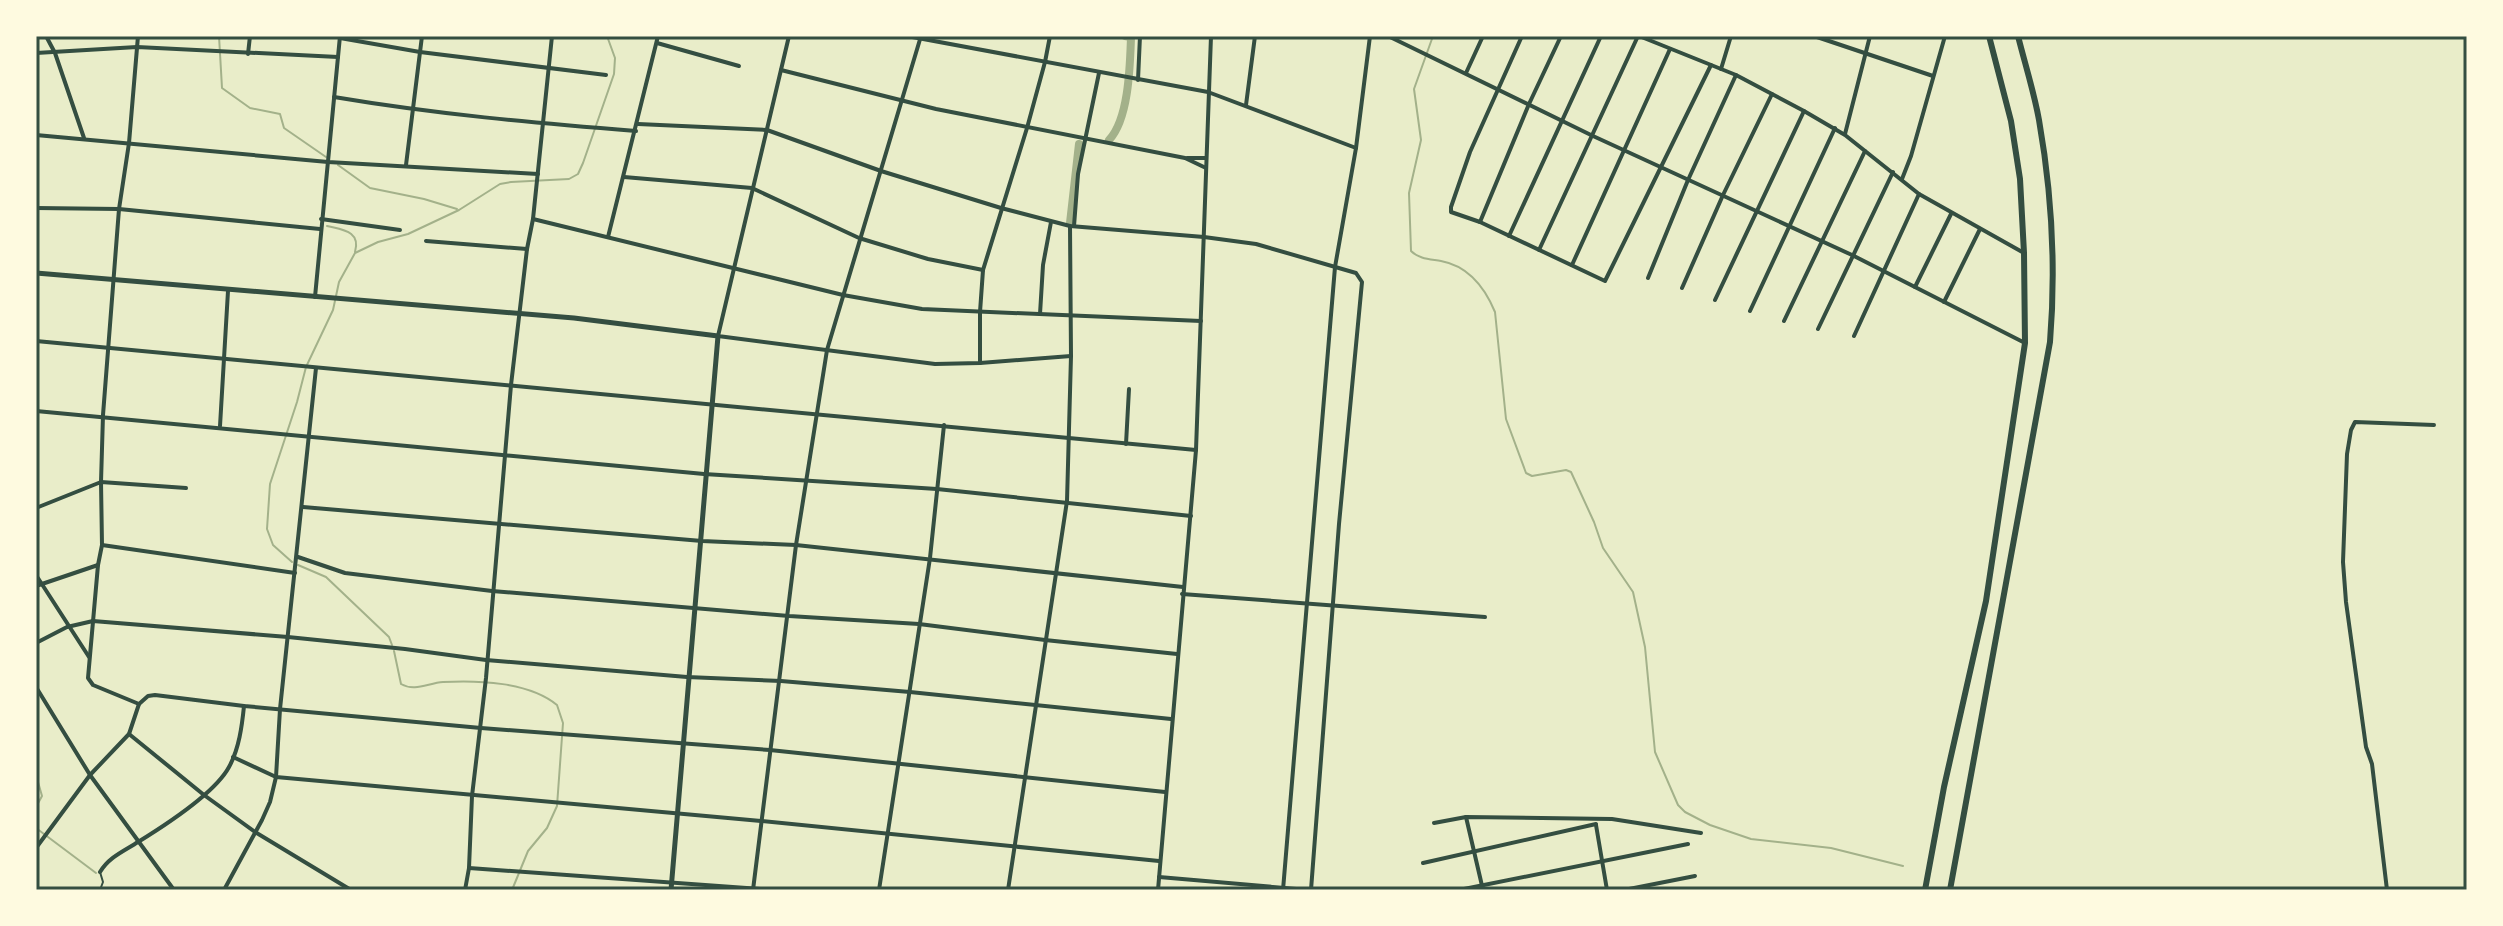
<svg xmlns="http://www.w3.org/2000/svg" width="2503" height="926" viewBox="0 0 2503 926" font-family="'Work Sans',sans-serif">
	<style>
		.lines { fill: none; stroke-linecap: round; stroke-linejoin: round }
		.stream { stroke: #a3b18a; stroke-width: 2 }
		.canal { stroke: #a3b18a; stroke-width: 8 }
		.service { stroke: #344e41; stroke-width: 2 }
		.minor { stroke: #344e41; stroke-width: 4 }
		.tertiary { stroke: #344e41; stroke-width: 5 }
		.trunk { stroke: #344e41; stroke-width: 6 }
		.neatline { fill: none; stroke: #344e41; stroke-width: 3 }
	</style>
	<rect width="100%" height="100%" fill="#e9edc9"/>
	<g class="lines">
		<g class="stream">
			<path d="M 219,36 L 222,88 L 250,108 L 280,114 L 284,128 L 326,157"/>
			<path d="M 1433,36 L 1414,89 L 1421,140 L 1409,193 L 1411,251 C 1419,259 1430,259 1441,261 C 1468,266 1485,288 1495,312 L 1506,419 L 1526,473 L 1532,476 L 1566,470 L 1571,472 L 1594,522 L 1603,548 L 1633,592 L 1645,647 L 1655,752 L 1678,805 L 1685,812 L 1710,825 L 1751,839 L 1831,848 L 1903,866"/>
			<path d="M 338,165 L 370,188 L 424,199 L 457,209"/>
			<path d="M 327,226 C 343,230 361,231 355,252"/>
			<path d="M 292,562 L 273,545 L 267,529 L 270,484 L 297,402 L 306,367 L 333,310 L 339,282 L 355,253 L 378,242 L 408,234 L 459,210 L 500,184 L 511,182 L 569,179 L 578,174 L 583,163 L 614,74 L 615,58 L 607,36"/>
			<path d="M 298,565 L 326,577 L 389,637 L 392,645"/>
			<path d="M 394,651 L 401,684 C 415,692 428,683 443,682 C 478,680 529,682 557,705 L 563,723 L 557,806 L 547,828 L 528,851 L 512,890"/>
			<path d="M 36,775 L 42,796 L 36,807"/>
			<path d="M 36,828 L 96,873"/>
		</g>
		<g class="canal">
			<path d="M 1109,140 C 1129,119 1130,65 1131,37 L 1125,36"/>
			<path d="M 1070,223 L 1079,144"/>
		</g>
		<path class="service" d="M 100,890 L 103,882 L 100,872"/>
		<g class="minor">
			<path d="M 46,36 L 55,53 L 84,138"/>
			<path d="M 138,36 L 129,143 L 119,209 L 103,415 L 101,482 L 102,545 L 98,565 L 88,678 L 93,685 L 139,704 L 148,696 L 155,695 L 244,706 L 481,728 L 770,750 L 1165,792"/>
			<path d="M 789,36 L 718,336 L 935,364 L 980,363 L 1071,356"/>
			<path d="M 907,36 L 1208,92 L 1356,148"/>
			<path d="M 1388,36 L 1593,136 L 1852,255 L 2025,343"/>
			<path d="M 1522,36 L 1470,152 L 1451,207 L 1451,212 L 1480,222 L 1605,281 L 1711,65"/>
			<path d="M 1639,36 L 1736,75 L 1804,111 L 1845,135 L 1919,194 L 2024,253"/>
			<path d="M 1814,36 L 1933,76"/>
			<path d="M 340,38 L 420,52 L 606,75"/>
			<path d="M 657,43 L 739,66"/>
			<path d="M 36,53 L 137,47 L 338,57"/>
			<path d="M 248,54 L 250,36"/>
			<path d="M 1721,69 L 1731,36"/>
			<path d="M 781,70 L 936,109 L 1185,158 L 1206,168"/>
			<path d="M 1466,73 L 1483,36"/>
			<path d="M 1138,80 L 1140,36"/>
			<path d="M 334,97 C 435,114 534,123 636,131"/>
			<path d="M 1246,105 L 1255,36"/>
			<path d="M 638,124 L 767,130 L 881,171 L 1001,208 L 1070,226 L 1204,237 L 1256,244 L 1356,273 L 1362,282 L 1339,524 L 1311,890"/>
			<path d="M 1845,134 L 1870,36"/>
			<path d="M 36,135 L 328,162 L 538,174"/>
			<path d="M 1187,158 L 1206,158"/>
			<path d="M 406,165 L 422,36"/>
			<path d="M 624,177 L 752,188 L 859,238 L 928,259 L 983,270"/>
			<path d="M 1902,179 L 1911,156 L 1945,36"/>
			<path d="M 36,208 L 119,209 L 320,229"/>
			<path d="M 321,219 L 400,230"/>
			<path d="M 533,219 L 843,295 L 922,309 L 1201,321"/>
			<path d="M 1480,222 L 1529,104 L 1561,36"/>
			<path d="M 1074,226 L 1078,174 L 1099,73"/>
			<path d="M 1509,236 L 1601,36"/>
			<path d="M 608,237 L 658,36"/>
			<path d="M 426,241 L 527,249"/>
			<path d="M 1539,250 L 1638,36"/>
			<path d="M 1572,265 L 1670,49"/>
			<path d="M 1648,278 L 1688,180 L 1736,75"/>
			<path d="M 1915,287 L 1951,214"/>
			<path d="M 1682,288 L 1723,195 L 1772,94"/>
			<path d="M 315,297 L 340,36"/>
			<path d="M 1715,300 L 1804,111"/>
			<path d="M 1944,302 L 1980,229"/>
			<path d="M 1750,311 L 1835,128"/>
			<path d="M 1040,314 L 1043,265 L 1051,222"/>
			<path d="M 1784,321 L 1865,151"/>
			<path d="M 1818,329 L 1893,172"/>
			<path d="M 1854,336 L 1919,194"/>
			<path d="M 36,341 L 1196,450"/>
			<path d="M 980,363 L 980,312 L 983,270 L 1027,128 L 1045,62 L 1050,36"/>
			<path d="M 36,411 L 704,474 L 937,489 L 1191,516"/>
			<path d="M 220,426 L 228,291"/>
			<path d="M 1126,444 L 1129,389"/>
			<path d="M 303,507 L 702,541 L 796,545 L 1183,587"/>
			<path d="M 36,508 L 101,482 L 186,488"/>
			<path d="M 102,545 L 295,573"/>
			<path d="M 298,557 L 345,573 L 492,591 L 789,616 L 919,624 L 1045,640 L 1177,654"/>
			<path d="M 36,575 L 89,657"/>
			<path d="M 36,586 L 98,565"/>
			<path d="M 1182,594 L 1485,617"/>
			<path d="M 36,643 L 67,627 L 93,621 L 288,637 L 405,649 L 486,660 L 687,677 L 781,681 L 910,692 L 1171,719"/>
			<path d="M 36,687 L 90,775 L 174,890"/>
			<path d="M 129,734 L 204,795 L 255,832 L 351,890"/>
			<path d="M 233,757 L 276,777 L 761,821 L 1159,861"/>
			<path d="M 1466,817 L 1483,890"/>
			<path d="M 1434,823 L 1466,817 L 1612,819 L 1701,833"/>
			<path d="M 1596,825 L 1607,890"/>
			<path d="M 36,848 L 90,775 L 129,734 L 139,704"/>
			<path d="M 1423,863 L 1596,824"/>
			<path d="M 469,868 L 773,890"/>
			<path d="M 100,872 C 109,857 124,851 138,842 C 164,826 215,793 229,767 C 239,749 242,726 244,706"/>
			<path d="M 1159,877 L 1308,890"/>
			<path d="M 224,890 L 262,820 L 270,802 L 276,777 L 280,709 L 316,368"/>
			<path d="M 465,890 L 469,868 L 472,796 L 486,678 L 511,385 L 527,249 L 533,219 L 552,36"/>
			<path d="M 753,890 L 796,545 L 827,350 L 921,36"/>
			<path d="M 879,890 L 930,558 L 944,425"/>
			<path d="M 1008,890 L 1067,501 L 1071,356 L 1070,226"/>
			<path d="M 1158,890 L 1196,450 L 1211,36"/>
			<path d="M 1283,890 L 1335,267 L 1356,148 L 1370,36"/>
			<path d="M 1459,890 L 1688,844"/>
			<path d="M 1624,890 L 1695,876"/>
			<path d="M 2387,890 L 2372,764 L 2366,747 L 2346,602 L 2343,562 L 2347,454 L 2351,430 L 2355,422 L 2434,425"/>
		</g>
		<path class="tertiary" d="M 36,273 L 574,318 L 718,336 L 671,890"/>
		<g class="trunk">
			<path d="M 1925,890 L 1944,787 L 1986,601 L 2025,343 L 2024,253 L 2020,179 L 2011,121 L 1989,36"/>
			<path d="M 1950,890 L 2050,342 C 2056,268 2052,194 2039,120 C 2034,92 2025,64 2018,36"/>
		</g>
	</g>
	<rect width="2503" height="926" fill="none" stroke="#fefae0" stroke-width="76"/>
	<rect x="38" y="38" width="2427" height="850" class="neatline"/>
</svg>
